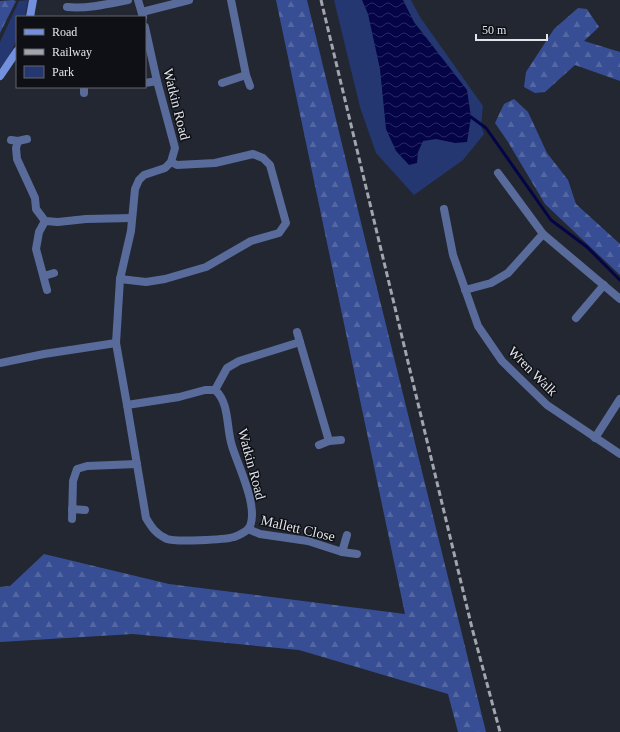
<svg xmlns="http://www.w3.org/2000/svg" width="620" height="732" viewBox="0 0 620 732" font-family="Georgia,serif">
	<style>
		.green { fill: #243770 }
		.forest { fill: url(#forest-firs) }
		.water { fill: url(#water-waves) }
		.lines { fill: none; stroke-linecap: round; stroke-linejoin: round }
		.stream { stroke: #040447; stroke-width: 3 }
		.street { stroke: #586b9b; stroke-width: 8 }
		.secondary { stroke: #7390de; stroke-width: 8 }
		.rail { stroke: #a1a5ad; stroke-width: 3; stroke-dasharray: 6 3; stroke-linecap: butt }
		.labels { text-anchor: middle; stroke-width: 3; stroke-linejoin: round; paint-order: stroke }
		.street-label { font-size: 14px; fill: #e1e4eb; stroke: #0e1015 }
	</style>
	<defs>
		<pattern id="forest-firs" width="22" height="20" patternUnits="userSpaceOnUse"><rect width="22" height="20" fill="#374e94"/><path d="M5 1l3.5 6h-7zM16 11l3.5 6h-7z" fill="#5467a3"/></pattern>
		<pattern id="water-waves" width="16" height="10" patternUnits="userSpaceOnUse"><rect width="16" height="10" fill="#040447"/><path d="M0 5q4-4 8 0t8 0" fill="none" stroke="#282862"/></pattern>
	</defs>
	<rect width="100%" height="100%" fill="#232732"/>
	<g class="green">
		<path d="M 28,0 L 25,17 L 17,17 L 17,39 L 9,56 L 0,68 L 0,42 L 19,1 Z"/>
		<path d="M 334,0 L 411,0 L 420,17 L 483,106 L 481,125 L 484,134 L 463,160 L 414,195 L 376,153 L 360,107 Z"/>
	</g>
	<g class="forest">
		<path d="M 13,0 L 16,1 L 0,33 L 0,1 Z"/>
		<path d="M 276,0 L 307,0 L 373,272 L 486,732 L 458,732 L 448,694 L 299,650 L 133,634 L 0,642 L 0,587 L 10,586 L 44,554 L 169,584 L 405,614 Z"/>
		<path d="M 578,8 L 587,9 L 599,27 L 584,41 L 620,52 L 620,81 L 575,65 L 545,92 L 535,93 L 524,87 L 526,72 L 554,29 Z"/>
		<path d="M 514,99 L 528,112 L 547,153 L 568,180 L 576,204 L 620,244 L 620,275 L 545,204 L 508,142 L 495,123 L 504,104 Z"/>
	</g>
	<path class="water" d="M 362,0 L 403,0 L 414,22 L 467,90 L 471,117 L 467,142 L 455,143 L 436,139 L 423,141 L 418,152 L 417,163 L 409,165 L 396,151 L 386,129 L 380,69 L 368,14 Z"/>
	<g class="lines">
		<path class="stream" d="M 471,117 L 486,128 L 551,220 L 587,247 L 620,280"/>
		<g class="street">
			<path d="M 138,0 L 143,17"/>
			<path d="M 231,0 L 246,75 L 250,86"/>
			<path d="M 67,7 C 87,9 108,4 128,0"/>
			<path d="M 142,12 L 189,0"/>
			<path d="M 145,83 L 157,81"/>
			<path d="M 222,83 L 246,75"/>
			<path d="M 84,93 L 84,87"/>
			<path d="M 11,140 L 18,141 L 16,148 L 17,159 L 35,198 L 36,209 L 45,221 L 58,222 L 86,219 L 132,218"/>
			<path d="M 18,141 L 27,139"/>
			<path d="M 498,173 L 543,234 L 620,299"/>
			<path d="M 444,209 L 453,255 L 478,326 L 502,361 L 547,405 L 620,454"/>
			<path d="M 45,221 L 39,232 L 36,249 L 47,290"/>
			<path d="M 44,276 L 54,273"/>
			<path d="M 120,279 L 146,282 L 165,279 L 206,267 L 251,241 L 279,233 L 286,223 L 270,165 L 263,158 L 253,154 L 215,163 L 177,165 L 171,162"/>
			<path d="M 465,290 L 491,283 L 508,273 L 543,234"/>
			<path d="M 576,318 L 604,285"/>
			<path d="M 297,332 L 329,441 L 319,445"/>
			<path d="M 0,363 L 44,354 L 116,343"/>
			<path d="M 205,390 L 215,390 C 230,403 226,428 232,446 C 238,466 260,509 249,528 C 247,531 238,536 234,537 C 224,540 175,542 167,539 C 156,534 152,528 146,518 L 127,405 L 179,397 Z"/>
			<path d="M 215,390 L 227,368 L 239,361 L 300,342"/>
			<path d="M 127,405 L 116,343 L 120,279 L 131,231 L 135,189 L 139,180 L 144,175 L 165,168 L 171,162 L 175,148 L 157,81 L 145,27"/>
			<path d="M 595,438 L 620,399"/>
			<path d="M 329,441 L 341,440"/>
			<path d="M 72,509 L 85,510"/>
			<path d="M 72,519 L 73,481 L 77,469 L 87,466 L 137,464"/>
			<path d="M 248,529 L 260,534 L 308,541 L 342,552 L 357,554"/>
			<path d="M 342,552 L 347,535"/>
		</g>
		<g class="secondary">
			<path d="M 30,17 L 33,0"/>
			<path d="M 0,76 L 17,51"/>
		</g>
		<path class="rail" d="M 321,0 L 472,628 L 500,732"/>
	</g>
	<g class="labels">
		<g class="street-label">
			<text transform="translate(177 104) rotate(76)" y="5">Watkin Road</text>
			<text transform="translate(533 371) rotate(45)" y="5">Wren Walk</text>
			<text transform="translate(252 464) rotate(75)" y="5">Watkin Road</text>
			<text transform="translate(298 528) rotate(13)" y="5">Mallett Close</text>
		</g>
	</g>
	<rect x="16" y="16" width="130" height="72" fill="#0e1015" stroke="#62656b"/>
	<rect x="24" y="29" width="20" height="6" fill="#7390de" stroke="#62656b"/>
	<text x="52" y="36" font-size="12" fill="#e1e4eb">Road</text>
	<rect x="24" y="49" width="20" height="6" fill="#a1a5ad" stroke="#62656b"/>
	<text x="52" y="56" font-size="12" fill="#e1e4eb">Railway</text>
	<rect x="24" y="66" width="20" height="12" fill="#243770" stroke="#62656b"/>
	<text x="52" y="76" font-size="12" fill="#e1e4eb">Park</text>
	<path d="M476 34v6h71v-6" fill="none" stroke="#e1e4eb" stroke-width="2"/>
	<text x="482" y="34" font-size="12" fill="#e1e4eb" stroke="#0e1015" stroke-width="3" paint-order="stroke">50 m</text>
</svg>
